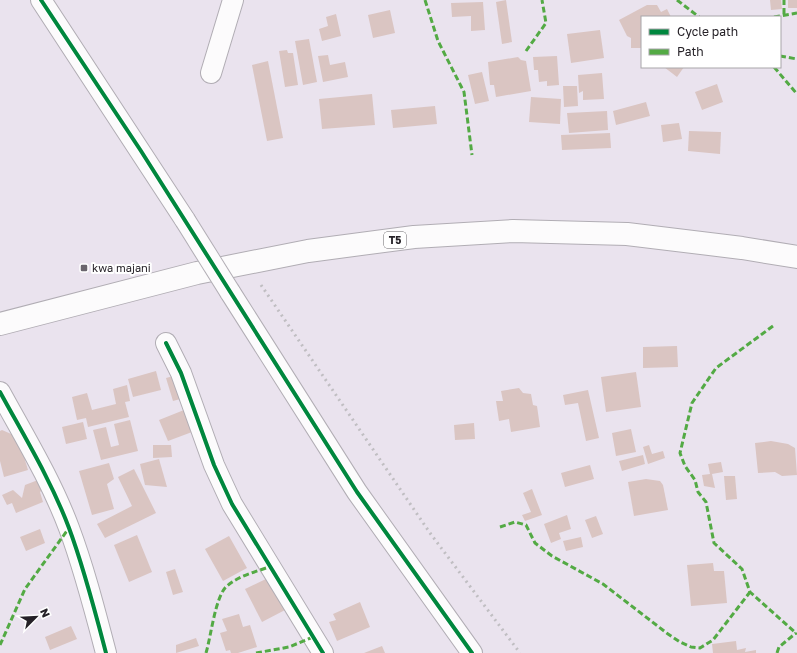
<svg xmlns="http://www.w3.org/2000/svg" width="797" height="653" viewBox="0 0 797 653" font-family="'Golos Text',sans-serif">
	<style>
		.building { fill: #dac5c2 }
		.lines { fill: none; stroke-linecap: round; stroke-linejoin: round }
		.street-casing { stroke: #b1adb4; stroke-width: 22 }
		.highway-casing { stroke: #b1adb4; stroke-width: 24 }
		.street { stroke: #fcfbfc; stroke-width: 20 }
		.highway { stroke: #fcfbfc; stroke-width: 22 }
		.rail { stroke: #c0bec2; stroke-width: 3; stroke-dasharray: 2 4; stroke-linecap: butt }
		.street-bridge-casing { stroke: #b1adb4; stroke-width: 22; stroke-linecap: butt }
		.street-bridge { stroke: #fcfbfc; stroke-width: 20 }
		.quiet { stroke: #53aa44; stroke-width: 3; stroke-dasharray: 6 3; stroke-linecap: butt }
		.cycleway-casing { stroke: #fff; stroke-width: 6 }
		.cycleway { stroke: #00873e; stroke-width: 4 }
		.poi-dot { fill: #6a656d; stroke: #fff; stroke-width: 1.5 }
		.labels { text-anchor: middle; stroke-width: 4; stroke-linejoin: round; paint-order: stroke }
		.shield { fill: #fff; stroke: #666468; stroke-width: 1 }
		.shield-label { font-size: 10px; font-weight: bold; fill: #252127 }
		.poi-label { font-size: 11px; fill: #252127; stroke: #fff; text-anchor: start }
	</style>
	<rect width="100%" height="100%" fill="#eae3ee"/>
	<g class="building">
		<path d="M 506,0 L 512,42 L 502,44 L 496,2 Z"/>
		<path d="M 770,0 L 781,0 L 782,9 L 771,10 Z"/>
		<rect x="788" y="0" width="9" height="8"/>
		<path d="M 483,2 L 485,30 L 471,31 L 471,16 L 452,17 L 451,3 Z"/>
		<path d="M 647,5 L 657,5 L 661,12 L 667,9 L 671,17 L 642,17 L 642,48 L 631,48 L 631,38 L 627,36 L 619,20 Z"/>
		<path d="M 390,10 L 395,33 L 373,38 L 368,15 Z"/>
		<path d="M 336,14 L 341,36 L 322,41 L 319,29 L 328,26 L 326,17 Z"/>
		<path d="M 600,30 L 604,58 L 571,63 L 567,34 Z"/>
		<path d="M 309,39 L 317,82 L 303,85 L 295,41 Z"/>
		<path d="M 287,50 L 288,53 L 293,53 L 298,85 L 285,87 L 279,51 Z"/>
		<path d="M 328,55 L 330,65 L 345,62 L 348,77 L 323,82 L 318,56 Z"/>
		<path d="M 557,56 L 559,85 L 547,86 L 547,81 L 539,82 L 538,70 L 534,70 L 533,57 Z"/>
		<path d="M 518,57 L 521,60 L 526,61 L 531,91 L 496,97 L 494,85 L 490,85 L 488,62 Z"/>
		<path d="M 268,61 L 283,138 L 267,141 L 252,65 Z"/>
		<path d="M 664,67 L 684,67 L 677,77 Z"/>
		<path d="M 482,72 L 489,101 L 475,104 L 468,75 Z"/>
		<path d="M 602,73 L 604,99 L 583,100 L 583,91 L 579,93 L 578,75 Z"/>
		<path d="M 717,84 L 723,102 L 702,110 L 695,92 Z"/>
		<path d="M 563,86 L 577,86 L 578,106 L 564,107 Z"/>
		<path d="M 372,94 L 375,125 L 322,129 L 319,99 Z"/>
		<path d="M 531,97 L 561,99 L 560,124 L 529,122 Z"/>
		<path d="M 646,102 L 650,116 L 616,125 L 613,111 Z"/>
		<path d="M 435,106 L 437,124 L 393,128 L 391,110 Z"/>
		<path d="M 607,111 L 608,130 L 569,133 L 567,113 Z"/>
		<path d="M 679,123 L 682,139 L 663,142 L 661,125 Z"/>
		<path d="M 689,131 L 721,132 L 720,154 L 688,151 Z"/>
		<path d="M 610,133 L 611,148 L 562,150 L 561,135 Z"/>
		<path d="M 677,346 L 678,367 L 643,368 L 643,347 Z"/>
		<path d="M 156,371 L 161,390 L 133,397 L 128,379 Z"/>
		<path d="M 636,372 L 641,407 L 606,412 L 601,377 Z"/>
		<path d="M 177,375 L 184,398 L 173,401 L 166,378 Z"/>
		<path d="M 127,385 L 130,401 L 125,402 L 129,417 L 88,427 L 86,418 L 77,420 L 72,397 L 87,393 L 92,410 L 116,404 L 113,389 Z"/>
		<path d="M 519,388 L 523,393 L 531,394 L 533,405 L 537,406 L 540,427 L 511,432 L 509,419 L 499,421 L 496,401 L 503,401 L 501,391 Z"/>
		<path d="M 588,390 L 599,438 L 586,441 L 578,403 L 565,405 L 563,395 Z"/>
		<path d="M 184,410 L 192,432 L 168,441 L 159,420 Z"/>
		<path d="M 130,420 L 138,451 L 101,460 L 93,430 L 106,427 L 111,447 L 119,445 L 114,424 Z"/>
		<path d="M 83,422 L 87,439 L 66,444 L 62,427 Z"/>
		<path d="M 474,423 L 475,439 L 455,440 L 454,425 Z"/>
		<path d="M 631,429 L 636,452 L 616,456 L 612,433 Z"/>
		<path d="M 2,430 L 18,437 L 28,470 L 4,477 L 0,461 L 0,431 Z"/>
		<path d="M 771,441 L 788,444 L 795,448 L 797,475 L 782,476 L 775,472 L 758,473 L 755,443 Z"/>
		<path d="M 153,445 L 171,445 L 172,457 L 153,458 Z"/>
		<path d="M 649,445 L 652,454 L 663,451 L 665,458 L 648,464 L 643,447 Z"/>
		<path d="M 643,455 L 645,464 L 622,471 L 619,461 Z"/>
		<path d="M 159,459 L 167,487 L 145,485 L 140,464 Z"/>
		<path d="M 721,462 L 723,472 L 712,474 L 715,488 L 704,486 L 702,475 L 710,474 L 708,464 Z"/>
		<path d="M 109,463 L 114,479 L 107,484 L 114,509 L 92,515 L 79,471 Z"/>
		<path d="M 590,465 L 594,479 L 565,487 L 561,473 Z"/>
		<path d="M 134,469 L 156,513 L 105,538 L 97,524 L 132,506 L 118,477 Z"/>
		<path d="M 724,476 L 735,476 L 737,499 L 726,500 Z"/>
		<path d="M 646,479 L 660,481 L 663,485 L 668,510 L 634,516 L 628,482 Z"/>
		<path d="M 38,480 L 45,487 L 40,492 L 43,502 L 16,513 L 12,503 L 7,505 L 2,495 L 13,490 L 22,498 L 25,485 Z"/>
		<path d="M 532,489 L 542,515 L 525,521 L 522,515 L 531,512 L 523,493 Z"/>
		<path d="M 567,515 L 571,529 L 559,533 L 561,539 L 551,543 L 544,524 Z"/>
		<path d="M 596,516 L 603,534 L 592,538 L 585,520 Z"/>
		<path d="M 40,529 L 45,543 L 26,551 L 20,537 Z"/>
		<path d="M 137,535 L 152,572 L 129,582 L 114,545 Z"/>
		<path d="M 229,536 L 247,568 L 223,581 L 205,549 Z"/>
		<path d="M 581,537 L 583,547 L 566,551 L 563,541 Z"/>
		<path d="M 713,563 L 714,571 L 724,571 L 727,603 L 691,606 L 687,565 Z"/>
		<path d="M 175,569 L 183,592 L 173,595 L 166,572 Z"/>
		<path d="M 268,578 L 285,610 L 262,622 L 245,589 Z"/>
		<path d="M 360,602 L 370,627 L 337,641 L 329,622 L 336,620 L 333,614 Z"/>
		<path d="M 239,614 L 243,627 L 250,625 L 257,647 L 238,653 L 231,653 L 230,650 L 226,651 L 220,633 L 227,631 L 222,619 Z"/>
		<path d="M 71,626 L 77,639 L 50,650 L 45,637 Z"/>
		<path d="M 196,638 L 199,646 L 176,653 L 176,645 Z"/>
		<path d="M 736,641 L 737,650 L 746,648 L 745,652 L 756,650 L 756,653 L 713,653 L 712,644 Z"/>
		<path d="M 382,646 L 385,653 L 364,653 Z"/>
	</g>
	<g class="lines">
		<g class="street-casing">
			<g id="street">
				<path d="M 41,0 L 185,220"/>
				<path d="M 211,73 L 233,0"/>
				<path d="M 230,292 L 357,492 L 472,653"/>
				<path d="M 166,343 L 181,373 L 214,465 L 232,504 L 323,653"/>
				<path d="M 0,392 C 24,436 51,480 69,528 C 84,568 95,611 106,653"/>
			</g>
		</g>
		<g class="highway-casing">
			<path id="highway" d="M 0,324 L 197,273 L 308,251 L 414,237 L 513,231 L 627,234 L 742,248 L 797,257"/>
		</g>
		<use href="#street" class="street"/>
		<use href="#highway" class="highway"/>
		<path class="rail" d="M 261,285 L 430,533 L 520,653"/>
		<g class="street-bridge-casing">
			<path id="street-bridge" d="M 185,220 L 230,292"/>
		</g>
		<use href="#street-bridge" class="street-bridge"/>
		<g class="quiet">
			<path d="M 425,0 L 438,41 L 464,92 L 472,155"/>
			<path d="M 677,0 L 699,17"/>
			<path d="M 784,14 L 784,0"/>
			<path d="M 774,17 L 797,13"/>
			<path d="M 526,51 L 546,23 L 542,0"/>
			<path d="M 780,56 L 797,59"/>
			<path d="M 774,67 L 797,94"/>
			<path d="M 773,326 L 716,368 L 692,403 L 680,453 L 685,466 L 695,480 L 698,492 L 706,502 L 714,543 L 742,569 L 750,592 L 797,634"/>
			<path d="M 500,527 L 515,522 L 526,525 L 535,543 L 552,556 L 603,584 L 668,634 L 680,642 L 691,647 L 700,648 L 713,640 L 750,592"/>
			<path d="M 0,645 L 25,589 L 69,528"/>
			<path d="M 206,653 C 211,636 215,600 225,588 C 235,577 255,572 269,567"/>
			<path d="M 256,653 L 289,647 L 313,637"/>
			<path d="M 777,653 L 779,647 L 796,633"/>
		</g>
		<g class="cycleway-casing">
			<g id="cycleway">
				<path d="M 41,0 L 141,151 L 357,492 L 472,653"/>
				<path d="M 166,343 L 181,373 L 214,465 L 232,504 L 323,653"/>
				<path d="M 0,392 C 24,436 51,480 69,528 C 84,568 95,611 106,653"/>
			</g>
		</g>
		<use href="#cycleway" class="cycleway"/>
	</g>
	<rect class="poi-dot" x="80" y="264" width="8" height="8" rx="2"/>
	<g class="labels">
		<rect class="shield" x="384" y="232" width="22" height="16" rx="3"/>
		<g class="shield-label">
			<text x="395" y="244">T5</text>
		</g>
		<g class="poi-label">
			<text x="92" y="272">kwa majani</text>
		</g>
	</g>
	<rect x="641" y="16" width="140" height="52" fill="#ffffff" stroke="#a8a6a9"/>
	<rect x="649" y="29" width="20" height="6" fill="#00873e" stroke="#a8a6a9"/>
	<text x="677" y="36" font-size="12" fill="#252127">Cycle path</text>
	<rect x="649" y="49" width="20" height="6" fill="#53aa44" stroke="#a8a6a9"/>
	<text x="677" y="56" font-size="12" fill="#252127">Path</text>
	<g transform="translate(36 617) rotate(66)" stroke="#ffffff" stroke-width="3" paint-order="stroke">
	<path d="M0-3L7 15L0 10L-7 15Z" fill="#252127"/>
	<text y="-6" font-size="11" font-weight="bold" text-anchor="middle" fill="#252127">N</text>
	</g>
</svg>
